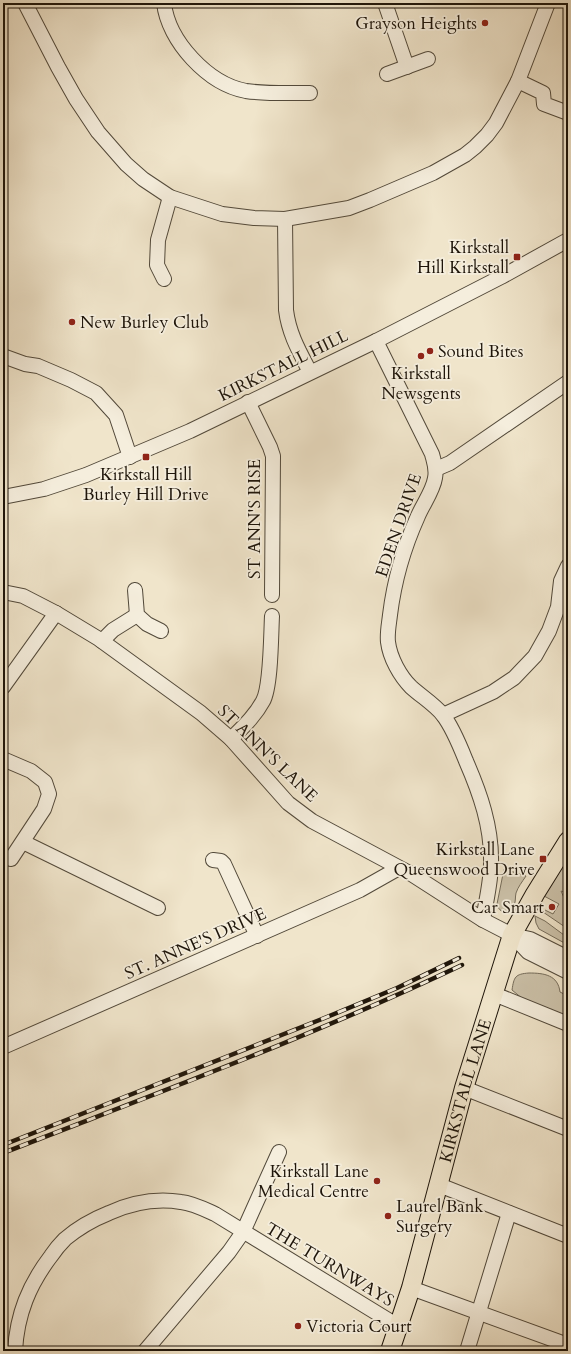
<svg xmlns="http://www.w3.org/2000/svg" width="571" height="1354" viewBox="0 0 571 1354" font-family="Cardo,serif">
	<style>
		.green { fill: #ccc2aa; stroke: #756c5a }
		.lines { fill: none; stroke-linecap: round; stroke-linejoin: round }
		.minor-casing { stroke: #52493a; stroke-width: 16 }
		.major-casing { stroke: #1e150a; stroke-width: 20 }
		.minor { stroke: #f5eedd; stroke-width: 14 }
		.major { stroke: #f0e5cb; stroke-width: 18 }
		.rail-casing { stroke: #1e150a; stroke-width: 4.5 }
		.rail { stroke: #f5eedd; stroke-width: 3; stroke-dasharray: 9; stroke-linecap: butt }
		.poi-dot { fill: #8f2418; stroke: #f5eedd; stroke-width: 1.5 }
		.labels { text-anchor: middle; stroke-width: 3.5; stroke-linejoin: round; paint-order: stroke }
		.poi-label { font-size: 17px; fill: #1e150a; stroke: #f5eedd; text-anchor: end }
		.street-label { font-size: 17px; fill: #1e150a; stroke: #f5eedd }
	</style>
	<rect width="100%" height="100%" fill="#f0e5cb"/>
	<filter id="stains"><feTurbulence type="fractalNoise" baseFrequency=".005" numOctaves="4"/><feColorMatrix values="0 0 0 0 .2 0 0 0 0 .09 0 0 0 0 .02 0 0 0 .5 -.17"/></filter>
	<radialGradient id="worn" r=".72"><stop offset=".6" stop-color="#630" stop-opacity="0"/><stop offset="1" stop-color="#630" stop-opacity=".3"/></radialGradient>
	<g class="green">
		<path d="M 568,864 L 568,894 L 561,891 L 568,907 L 568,929 L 543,912 L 545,910 L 553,914 L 559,904 L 544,896 L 560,868 Z"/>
		<path d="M 504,869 L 526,876 C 522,882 518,887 516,893 C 515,897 516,901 514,905 C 510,915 499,914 497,904 Z"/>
		<path d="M 535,916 L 545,921 L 568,938 L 568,945 L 539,929 L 536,923 Z"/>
		<path d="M 529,973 C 544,973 558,975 560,992 L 568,996 L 568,1019 L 529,1004 L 512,990 C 514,977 515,974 529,973 Z"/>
	</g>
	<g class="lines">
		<g class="minor-casing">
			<g id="minor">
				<path d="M 25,3 L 58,67 L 76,99 L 98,132 L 126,164 L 143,179 L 170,197 L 222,214 L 254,218 L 285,219 L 349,208 L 370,200 L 433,173 L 465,155 L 475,147 L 487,135 L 496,123 L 518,81 L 548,3"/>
				<path d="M 164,3 C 168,41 208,84 246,91 C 267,94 289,93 310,93"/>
				<path d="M 385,3 L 407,67"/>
				<path d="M 387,74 L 428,59"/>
				<path d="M 518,81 L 543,93 L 544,104 L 568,113"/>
				<path d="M 285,219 L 286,310 C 289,334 299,351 310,372"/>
				<path d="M 164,279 L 157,265 L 158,240 L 170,197"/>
				<path d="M 376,341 L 432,454 C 434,462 437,469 435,478 C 433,491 423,504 418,516 C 404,547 394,582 390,615 C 389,624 387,633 388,642 C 390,658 400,676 411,687 C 422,697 434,704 443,715 C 453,728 460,746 466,761 C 480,793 492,827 491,863 C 491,882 486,901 483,920"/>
				<path d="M 3,356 L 25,364 L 38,366 L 71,380 L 96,393 L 116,415 L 130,457"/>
				<path d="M 248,402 L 270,447 L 273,456 L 272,595"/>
				<path d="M 436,469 L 450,463 L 568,382"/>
				<path d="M 3,497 L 44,489 L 86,475 L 190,431 L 376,341 L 501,277 L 568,240"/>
				<path d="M 135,590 L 137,615 L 147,624 L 161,631"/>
				<path d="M 3,592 L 23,596 L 56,613 L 99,639 L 201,713 L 231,739 L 288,803 L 312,821 L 413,875 L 483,920 L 512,935 L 530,939 L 568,958"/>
				<path d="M 102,641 L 113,630 L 137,615"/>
				<path d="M 3,687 L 56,613"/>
				<path d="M 443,715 L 493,692 L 514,678 L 535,656 L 549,631 L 558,607 L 561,581 L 568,566"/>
				<path d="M 231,739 C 243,727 255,716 263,701 C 271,687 271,635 272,616"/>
				<path d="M 3,759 L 31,771 L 45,782 L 49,794 L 44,809 L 11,859"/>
				<path d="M 23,842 L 158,908"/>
				<path d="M 213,860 L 221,861 L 224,864 L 257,936"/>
				<path d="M 513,936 L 528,952 L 568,972"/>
				<path d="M 494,994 L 568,1024"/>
				<path d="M 3,1047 L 360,890 L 399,868"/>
				<path d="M 464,1088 L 568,1129"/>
				<path d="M 439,1185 L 568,1236"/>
				<path d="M 411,1288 L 568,1345"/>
				<path d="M 15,1351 C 17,1314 29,1285 51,1256 C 55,1250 60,1244 65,1239 C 78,1228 94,1219 109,1213 C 131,1203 156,1198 181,1202 C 192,1203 204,1209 215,1214 L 398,1326"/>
				<path d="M 145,1351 L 229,1252 L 243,1232 L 279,1152"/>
				<path d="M 467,1351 L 509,1213"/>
			</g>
		</g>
		<g class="major-casing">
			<g id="major">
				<path id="s1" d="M 390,1351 L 411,1288 L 464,1088 L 512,935 L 535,894 L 568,841"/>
			</g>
		</g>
		<use href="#minor" class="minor"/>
		<use href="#major" class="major"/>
		<g class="rail-casing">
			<g id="rail">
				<path d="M 3,1145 L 322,1019 L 397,988 L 459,958"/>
				<path d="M 3,1153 C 157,1093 313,1036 462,965"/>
			</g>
		</g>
		<use href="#rail" class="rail"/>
	</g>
	<g class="poi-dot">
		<circle cx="485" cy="23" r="4"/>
		<rect x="513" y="253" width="8" height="8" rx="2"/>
		<circle cx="72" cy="322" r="4"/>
		<circle cx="430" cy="351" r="4"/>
		<circle cx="421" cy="356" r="4"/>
		<rect x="142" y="453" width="8" height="8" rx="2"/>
		<rect x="539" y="855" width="8" height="8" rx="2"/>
		<circle cx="552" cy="907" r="4"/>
		<circle cx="377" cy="1181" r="4"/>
		<circle cx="388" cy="1216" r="4"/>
		<circle cx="298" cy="1326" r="4"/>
	</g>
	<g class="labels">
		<g class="poi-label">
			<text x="477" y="29">Grayson Heights</text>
			<text x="509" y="253">Kirkstall<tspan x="509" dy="20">Hill Kirkstall</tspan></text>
			<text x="80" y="328" text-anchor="start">New Burley Club</text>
			<text x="438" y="357" text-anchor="start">Sound Bites</text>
			<text x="421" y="379" text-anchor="middle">Kirkstall<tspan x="421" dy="20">Newsgents</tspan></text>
			<text x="146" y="480" text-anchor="middle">Kirkstall Hill<tspan x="146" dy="20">Burley Hill Drive</tspan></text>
			<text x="535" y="855">Kirkstall Lane<tspan x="535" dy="20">Queenswood Drive</tspan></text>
			<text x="544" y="913">Car Smart</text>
			<text x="369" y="1177">Kirkstall Lane<tspan x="369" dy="20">Medical Centre</tspan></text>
			<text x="396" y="1212" text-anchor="start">Laurel Bank<tspan x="396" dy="20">Surgery</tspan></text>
			<text x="306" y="1332" text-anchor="start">Victoria Court</text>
		</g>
		<g class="street-label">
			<text transform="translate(283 365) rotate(-26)" y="6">KIRKSTALL HILL</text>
			<text transform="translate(254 519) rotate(-90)" y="6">ST ANN'S RISE</text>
			<text transform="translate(398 525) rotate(-71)" y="6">EDEN DRIVE</text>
			<text transform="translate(268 753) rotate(44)" y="6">ST ANN'S LANE</text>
			<text transform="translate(195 943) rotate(-24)" y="6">ST. ANNE'S DRIVE</text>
			<text dy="6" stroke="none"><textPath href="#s1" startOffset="271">KIRKSTALL LANE</textPath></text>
			<text transform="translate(330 1264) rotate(31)" y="6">THE TURNWAYS</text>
		</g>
	</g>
	<rect width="571" height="1354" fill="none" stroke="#f0e5cb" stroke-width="16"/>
	<rect x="4" y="4" width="563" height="1346" fill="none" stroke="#1e150a" stroke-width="2"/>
	<rect x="8" y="8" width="555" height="1338" fill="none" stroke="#1e150a"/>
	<rect width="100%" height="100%" filter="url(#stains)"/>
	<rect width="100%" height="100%" fill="url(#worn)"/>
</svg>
